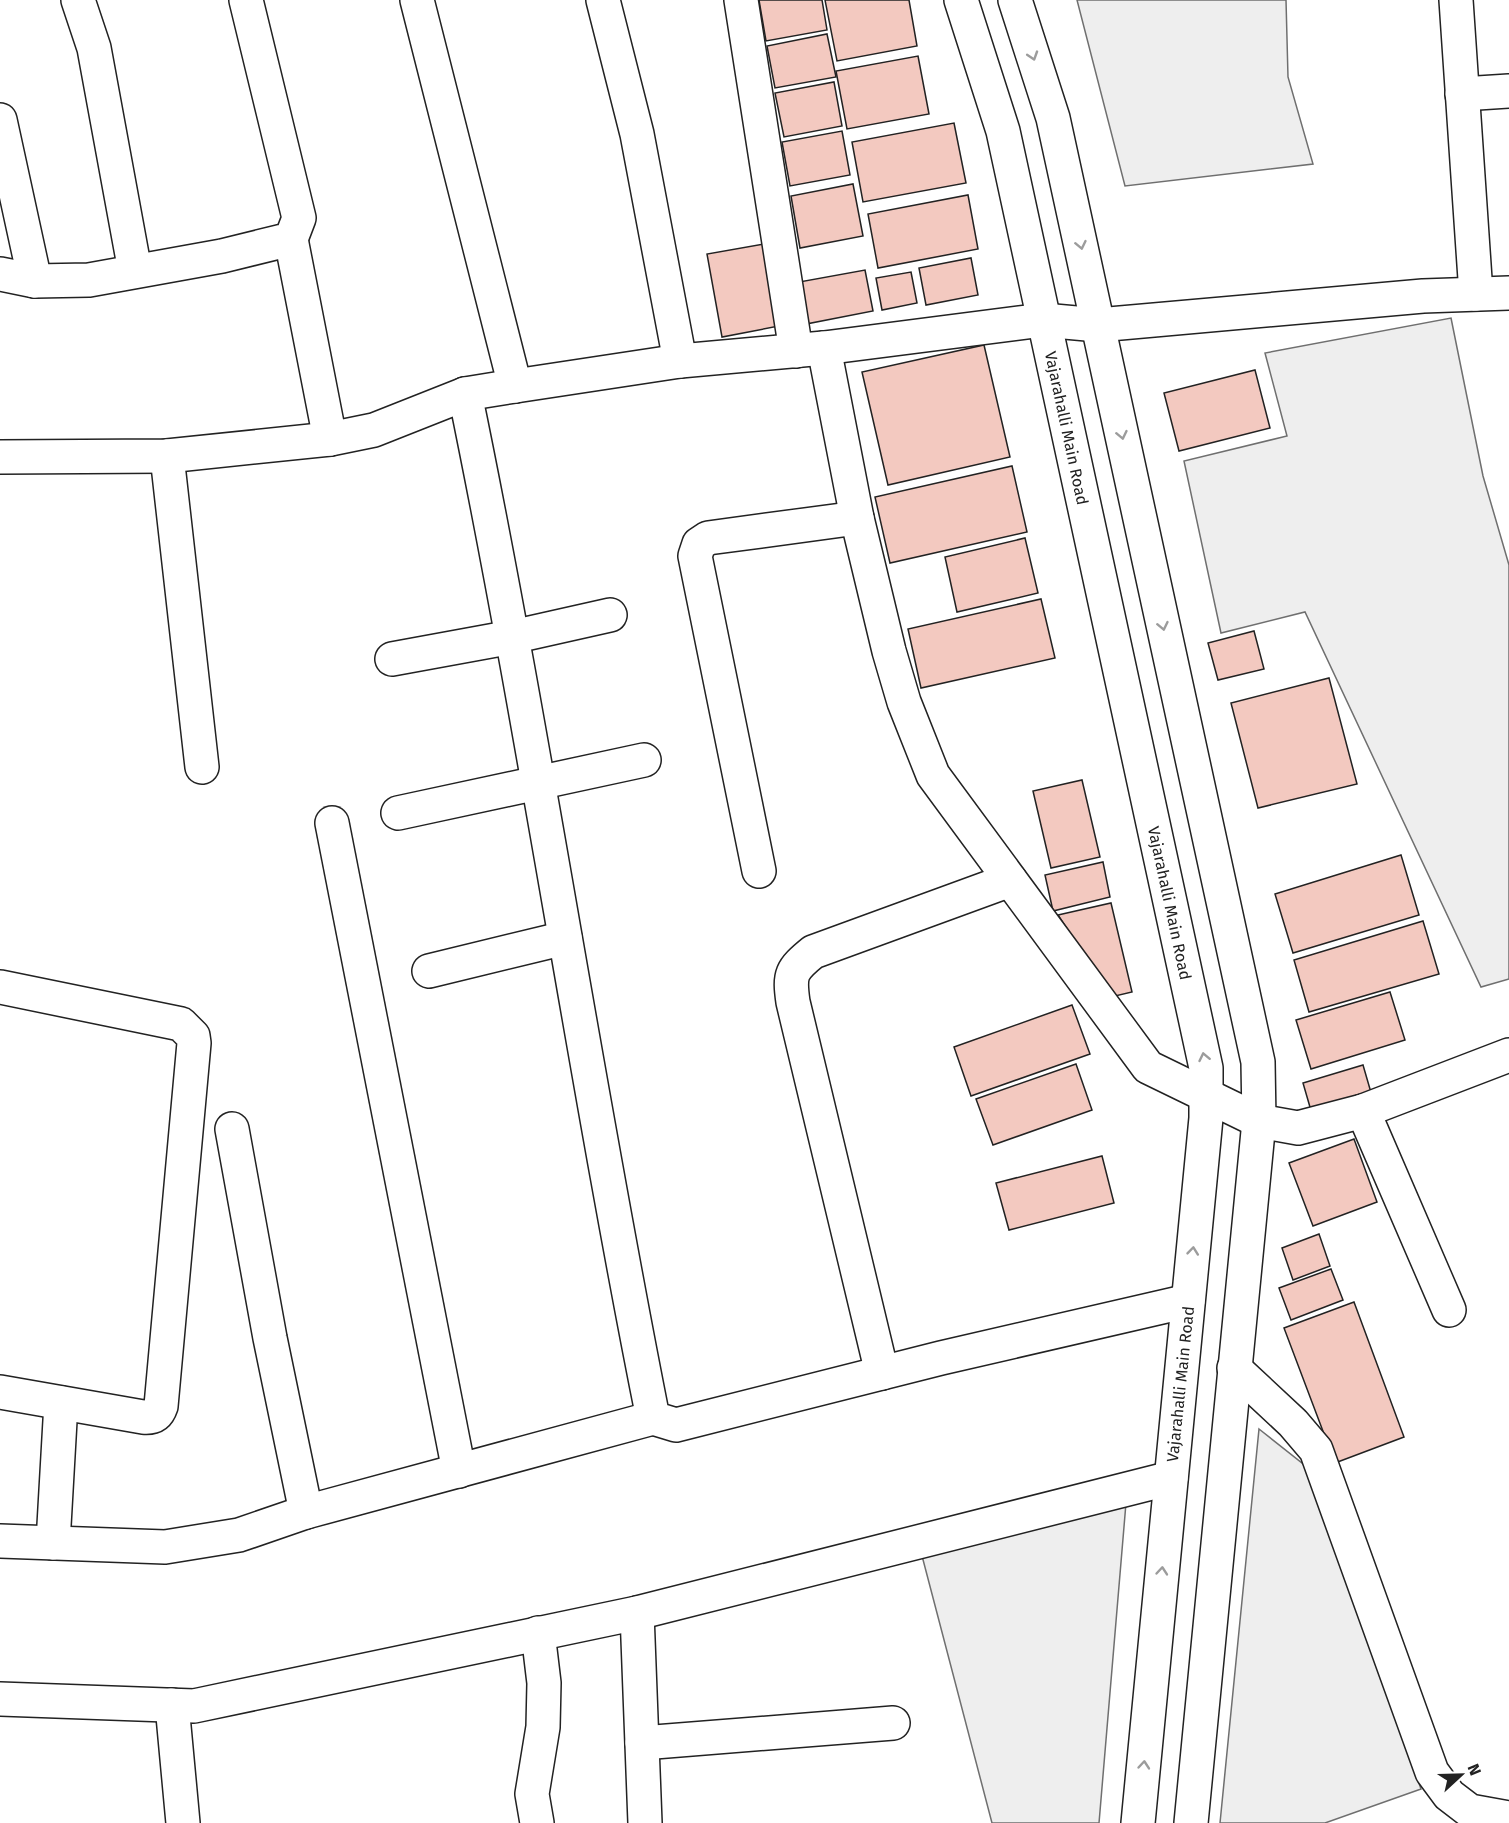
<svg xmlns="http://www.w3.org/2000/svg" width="1509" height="1823" viewBox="0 0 1509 1823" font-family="'Fira Sans',sans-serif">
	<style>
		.green { fill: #eee; stroke: #6f6f6f; stroke-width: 1.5 }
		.building { fill: #f3c9c0; stroke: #222; stroke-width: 1.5 }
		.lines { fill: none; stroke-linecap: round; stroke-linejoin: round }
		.minor-casing { stroke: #222; stroke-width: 36 }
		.major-casing { stroke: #222; stroke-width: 36 }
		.minor { stroke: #fff; stroke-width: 33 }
		.major { stroke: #fff; stroke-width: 33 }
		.oneway { stroke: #9c9c9c }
		.labels { text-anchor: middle; stroke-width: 4.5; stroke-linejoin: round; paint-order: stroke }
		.street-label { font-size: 16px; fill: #222; stroke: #fff }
	</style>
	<rect width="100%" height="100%" fill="#fff"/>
	<g class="green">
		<path d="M 1077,0 L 1286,0 L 1288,77 L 1313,164 L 1125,186 Z"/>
		<path d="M 1451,318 L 1483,476 L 1509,565 L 1509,979 L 1481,987 L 1305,612 L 1221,633 L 1184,461 L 1287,436 L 1265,353 Z"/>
		<path d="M 1259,1429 L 1312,1471 L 1421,1789 L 1325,1823 L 1220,1823 Z"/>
		<path d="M 1126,1503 L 1099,1823 L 992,1823 L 921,1552 Z"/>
	</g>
	<g class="building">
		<path d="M 759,0 L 822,0 L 827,30 L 766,41 Z"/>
		<path d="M 825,0 L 909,0 L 917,46 L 837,61 Z"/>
		<path d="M 827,34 L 836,77 L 775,88 L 767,46 Z"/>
		<path d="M 918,56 L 929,114 L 847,129 L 836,71 Z"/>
		<path d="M 834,82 L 842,126 L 784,137 L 775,93 Z"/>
		<path d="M 954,123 L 966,183 L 863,202 L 852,142 Z"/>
		<path d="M 842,131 L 850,175 L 790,186 L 782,142 Z"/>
		<path d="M 853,184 L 863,236 L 800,248 L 791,196 Z"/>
		<path d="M 968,195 L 978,249 L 878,268 L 868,214 Z"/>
		<path d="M 764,244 L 779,326 L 722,337 L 707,254 Z"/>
		<path d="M 971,258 L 978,295 L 926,305 L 919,268 Z"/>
		<path d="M 865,270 L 873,311 L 806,324 L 799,282 Z"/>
		<path d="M 911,272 L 917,303 L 882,310 L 876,278 Z"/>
		<path d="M 984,345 L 1010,457 L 888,485 L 862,372 Z"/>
		<path d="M 1255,370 L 1270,428 L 1179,451 L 1164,393 Z"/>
		<path d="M 1012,466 L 1027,532 L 890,563 L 875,497 Z"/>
		<path d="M 1025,538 L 1038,593 L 957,612 L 945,557 Z"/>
		<path d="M 1041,599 L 1055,658 L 921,688 L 908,629 Z"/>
		<path d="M 1254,631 L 1264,669 L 1218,680 L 1208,643 Z"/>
		<path d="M 1329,678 L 1357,784 L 1258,808 L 1231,703 Z"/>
		<path d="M 1082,780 L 1100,857 L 1051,868 L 1033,791 Z"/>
		<path d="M 1401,855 L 1419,915 L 1293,953 L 1275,894 Z"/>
		<path d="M 1103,862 L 1110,897 L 1053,911 L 1045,875 Z"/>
		<path d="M 1111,903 L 1132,992 L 1111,997 L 1058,915 Z"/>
		<path d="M 1423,921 L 1439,974 L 1309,1012 L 1294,960 Z"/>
		<path d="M 1390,992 L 1405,1040 L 1311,1069 L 1296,1020 Z"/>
		<path d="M 1072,1005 L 1090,1054 L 971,1096 L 954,1047 Z"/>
		<path d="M 1076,1064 L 1092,1110 L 993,1145 L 976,1099 Z"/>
		<path d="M 1363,1065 L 1372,1096 L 1312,1114 L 1303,1083 Z"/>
		<path d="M 1354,1139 L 1377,1202 L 1313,1226 L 1289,1163 Z"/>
		<path d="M 1102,1156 L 1114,1203 L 1009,1230 L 996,1183 Z"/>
		<path d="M 1319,1234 L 1330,1266 L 1293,1280 L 1282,1248 Z"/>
		<path d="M 1331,1269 L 1343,1300 L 1291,1320 L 1279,1288 Z"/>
		<path d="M 1354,1302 L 1404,1437 L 1335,1463 L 1284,1328 Z"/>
	</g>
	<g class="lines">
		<g class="minor-casing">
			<g id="minor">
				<path d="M 78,0 L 94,48 L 135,271"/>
				<path d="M 417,0 L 515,386"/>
				<path d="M 603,0 L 637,134 L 680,361"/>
				<path d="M 741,0 L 796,351"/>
				<path d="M 1456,0 L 1476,294"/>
				<path d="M 1462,94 L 1509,91"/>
				<path d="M 0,120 L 35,281"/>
				<path d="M 291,239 L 330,439"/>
				<path d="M 0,274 L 35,281 L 89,280 L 222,256 L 291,239 L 299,218 L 246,0"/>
				<path d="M 824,348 L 857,518 L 889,651 L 904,702 L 933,775 L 1148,1067 L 1259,1121 L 1298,1128 L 1363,1111 L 1509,1055"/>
				<path d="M 465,394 C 535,734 585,1078 653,1418 L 676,1425 L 941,1358 L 1188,1301"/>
				<path d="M 167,456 L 202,767"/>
				<path d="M 0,457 L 167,456 L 330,439 L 374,430 L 465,394 L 515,386 L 680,361 L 824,348 L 1043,320 L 1098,325 L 1423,296 L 1509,293"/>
				<path d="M 392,659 L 512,637 L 610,615"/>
				<path d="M 398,813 L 644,760"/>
				<path d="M 332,823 L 459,1471"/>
				<path d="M 759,871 L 695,556 L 699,544 L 708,538 L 857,518"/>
				<path d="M 429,971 L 565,938"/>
				<path d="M 0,987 L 181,1024 L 193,1036 L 194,1043 L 161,1406 C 158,1415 153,1418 143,1417 L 0,1392"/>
				<path d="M 1363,1111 L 1449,1310"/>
				<path d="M 232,1129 L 270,1338 L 306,1512 L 653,1418"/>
				<path d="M 1234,1368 L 1293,1423 L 1316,1450 L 1432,1772 L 1449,1795 L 1470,1811 L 1509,1818"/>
				<path d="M 882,1373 L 793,1002 C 789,974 791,970 813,952 L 1010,880"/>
				<path d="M 0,1541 L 165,1547 L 239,1535 L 306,1512"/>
				<path d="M 53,1543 L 61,1403"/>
				<path d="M 637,1613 L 645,1823"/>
				<path d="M 0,1699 L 194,1706 L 637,1613 L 1171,1478"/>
				<path d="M 172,1705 L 183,1823"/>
				<path d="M 642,1743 L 893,1723"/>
				<path d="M 537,1823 L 532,1794 L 543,1727 L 544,1683 L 538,1633"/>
			</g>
		</g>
		<g class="major-casing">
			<g id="major">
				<path d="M 961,0 L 1003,131 L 1206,1068 L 1206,1118 L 1138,1823"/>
				<path d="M 1015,0 L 1053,118 L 1258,1062 L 1259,1121 L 1191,1823"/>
			</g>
		</g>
		<use href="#minor" class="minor"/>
		<use href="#major" class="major"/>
	</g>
	<defs><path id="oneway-chevron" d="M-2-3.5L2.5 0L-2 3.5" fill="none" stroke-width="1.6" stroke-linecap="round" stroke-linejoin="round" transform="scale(1.5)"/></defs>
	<g class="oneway">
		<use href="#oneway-chevron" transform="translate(1033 56) rotate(72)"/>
		<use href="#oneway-chevron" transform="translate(1081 245) rotate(78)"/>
		<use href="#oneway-chevron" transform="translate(1122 435) rotate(78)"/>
		<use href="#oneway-chevron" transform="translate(1163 626) rotate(78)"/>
		<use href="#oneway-chevron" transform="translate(1204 1057) rotate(-102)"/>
		<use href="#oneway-chevron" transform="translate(1193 1251) rotate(-84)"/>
		<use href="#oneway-chevron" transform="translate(1162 1571) rotate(-85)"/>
		<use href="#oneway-chevron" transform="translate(1144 1765) rotate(-85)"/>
	</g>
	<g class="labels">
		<g class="street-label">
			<text transform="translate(1067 428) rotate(78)" y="6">Vajarahalli Main Road</text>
			<text transform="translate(1170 903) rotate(78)" y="6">Vajarahalli Main Road</text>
			<text transform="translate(1180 1384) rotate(-84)" y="6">Vajarahalli Main Road</text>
		</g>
	</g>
	<g transform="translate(1461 1775) rotate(68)" stroke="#ffffff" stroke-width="4.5" paint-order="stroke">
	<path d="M0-4.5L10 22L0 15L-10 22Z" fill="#222222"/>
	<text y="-9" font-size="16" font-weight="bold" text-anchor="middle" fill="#222222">N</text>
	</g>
</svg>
